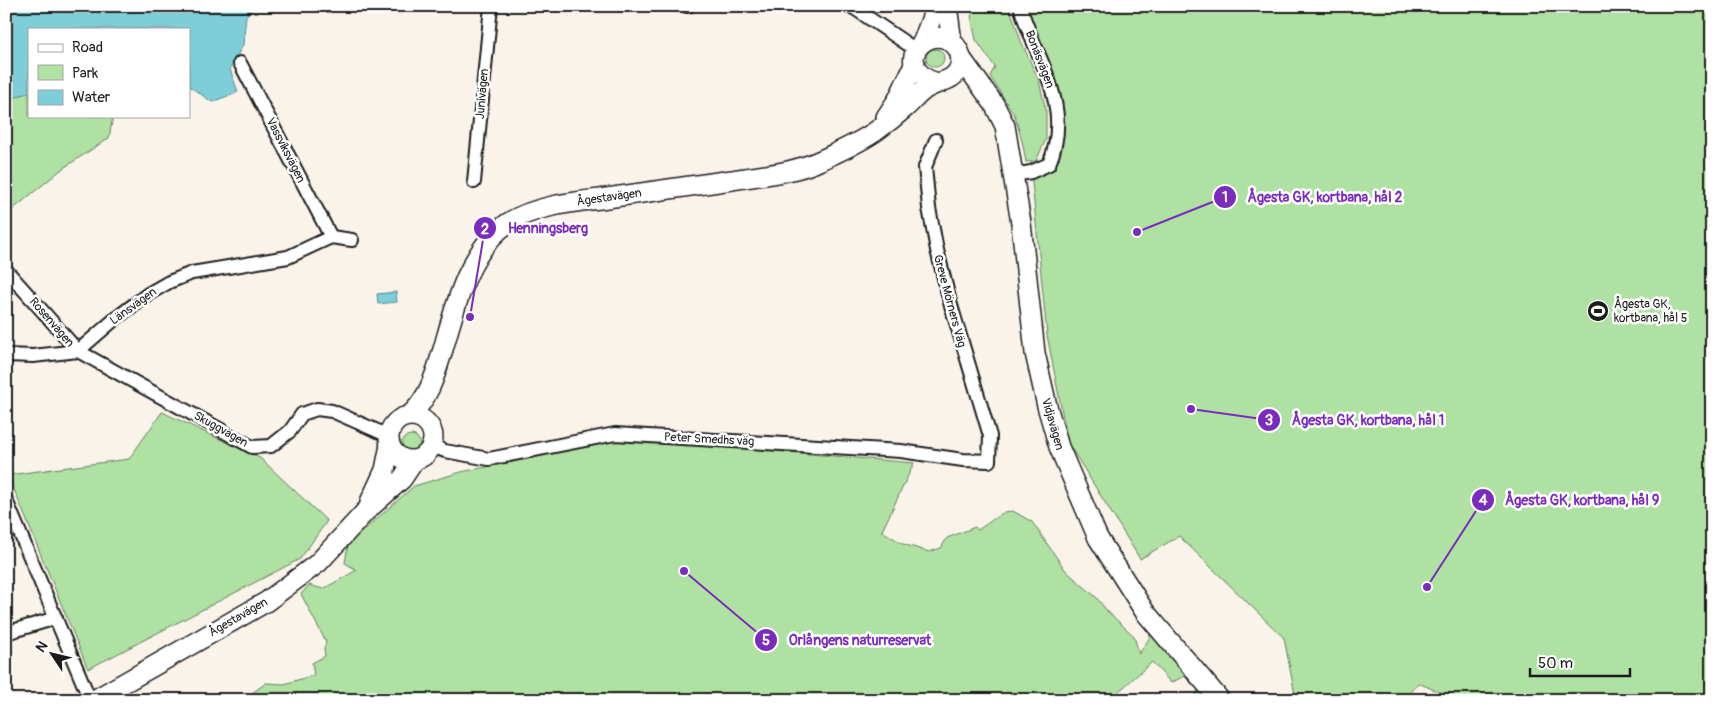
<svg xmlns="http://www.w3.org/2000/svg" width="1718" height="706" viewBox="0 0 1718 706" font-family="Pangolin,sans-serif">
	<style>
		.green { fill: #aee1a2; stroke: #657e5f }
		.water { fill: #7eced9; stroke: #57878d }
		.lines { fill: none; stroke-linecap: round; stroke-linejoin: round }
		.street-casing { stroke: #1c1c1c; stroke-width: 16 }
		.secondary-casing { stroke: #1c1c1c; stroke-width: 22 }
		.street { stroke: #fff; stroke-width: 12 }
		.secondary { stroke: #fff; stroke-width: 19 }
		.labels { text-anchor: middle; stroke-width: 5; stroke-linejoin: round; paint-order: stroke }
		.street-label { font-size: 12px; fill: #1c1c1c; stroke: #fff }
		.poi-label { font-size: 12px; fill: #1c1c1c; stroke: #fff; text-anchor: start }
		.leader { fill: none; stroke: #7b2cbf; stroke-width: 2 }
		.callout-dot { fill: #7b2cbf; stroke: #fff; stroke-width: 2 }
		.mark-label { font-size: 15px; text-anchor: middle; font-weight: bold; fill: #fff }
		.callout-label { font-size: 14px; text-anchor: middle; font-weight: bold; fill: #7b2cbf; stroke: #fff; stroke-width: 5; stroke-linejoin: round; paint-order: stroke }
	</style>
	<rect width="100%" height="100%" fill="#f9f3ea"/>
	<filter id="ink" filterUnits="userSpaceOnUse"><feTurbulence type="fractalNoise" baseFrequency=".02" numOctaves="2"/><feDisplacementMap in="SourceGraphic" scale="10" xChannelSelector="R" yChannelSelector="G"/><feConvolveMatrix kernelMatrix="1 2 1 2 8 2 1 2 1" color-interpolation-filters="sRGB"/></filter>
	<g filter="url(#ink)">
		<g class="green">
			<path d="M 978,6 L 1009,6 L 1021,41 L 1039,81 L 1046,111 L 1046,139 L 1036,161 L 1026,162 L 1023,145 L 1015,116 L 990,76 L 995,67 L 976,40 L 971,16 Z"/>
			<path d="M 1020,6 L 1712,6 L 1712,700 L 1445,700 L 1442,693 L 1418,683 L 1403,700 L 1296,700 L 1284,638 L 1179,536 L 1140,559 L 1068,443 L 1047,335 L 1031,172 L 1049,164 L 1058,125 Z"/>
			<circle cx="935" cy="58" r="9"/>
			<path d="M 29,92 L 29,116 L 113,116 L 109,138 L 62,169 L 6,215 L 6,101 Z"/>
			<path d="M 162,412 L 260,458 L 327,521 L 300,559 L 88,669 L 8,475 L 129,459 Z"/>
			<circle cx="411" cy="444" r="9"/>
			<path d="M 626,438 L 914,463 L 882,531 L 903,544 L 929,552 L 941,548 L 947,538 L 975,527 L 978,530 L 1004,512 L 1013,511 L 1032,522 L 1066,571 L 1096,597 L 1107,611 L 1134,636 L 1139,654 L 1150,637 L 1145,612 L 1220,700 L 1194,700 L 1193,699 L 1198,690 L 1184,676 L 1171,683 L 1152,662 L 1109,700 L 252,700 L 252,693 L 266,683 L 284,684 L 314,675 L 312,663 L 325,656 L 324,648 L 326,642 L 301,594 L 309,585 L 323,589 L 357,570 L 345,563 L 348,544 L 414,486 L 461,472 L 603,444 Z"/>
		</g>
		<g class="water">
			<path d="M 6,6 L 255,6 L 246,16 L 243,45 L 230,69 L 238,92 L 212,102 L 189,86 L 189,29 L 29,29 L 29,92 L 6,101 Z"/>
			<path d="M 396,292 L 397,302 L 378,304 L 377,294 Z"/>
		</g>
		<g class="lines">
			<g class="street-casing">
				<g id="street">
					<path d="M 687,6 L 688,6"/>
					<path d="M 847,6 L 854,8 L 916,50"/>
					<path d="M 240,63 L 331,237"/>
					<path d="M 1014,175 L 1031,172 L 1049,164 C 1074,105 1036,60 1020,6"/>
					<path d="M 474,182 L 491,6"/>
					<path d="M 6,270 L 78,351 L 252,447 L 271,446 L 290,431 L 302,414 L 317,409 L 332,411 L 382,433 L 390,430"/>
					<path d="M 6,355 L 33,356 L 78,351 L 115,319 L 148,294 L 169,282 L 192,273 L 288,257 L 331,237 L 352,240"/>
					<path d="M 432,446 L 445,451 L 489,459 L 615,434 L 901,451 L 963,460 L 989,461 L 990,436 L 950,302 L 937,250 L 929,208 L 925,167 L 936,140"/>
					<path d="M 6,500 L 90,700"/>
					<path d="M 6,633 L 56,618"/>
				</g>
			</g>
			<g class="secondary-casing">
				<g id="secondary">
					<path d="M 947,6 L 952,42"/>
					<path d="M 923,41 L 936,6"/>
					<path d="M 961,58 L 994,104 L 1005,126 L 1021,223 L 1035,353 L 1047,406 L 1059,447 L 1098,538 L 1145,612 L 1220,700"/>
					<path d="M 886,117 L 898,99 L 915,63"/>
					<circle cx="411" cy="438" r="22"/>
					<path d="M 409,416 C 430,398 436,372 444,346 C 456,303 469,250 508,223 C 532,207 571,202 600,199 C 644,193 688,186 732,180 C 761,175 794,173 821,160 C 840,151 859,143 876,131 C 886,124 896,116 905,108 C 912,102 917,95 924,90 C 935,81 955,83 960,66 C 966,40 932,26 917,49 C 906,66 923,81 940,83"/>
					<path d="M 370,502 L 385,470 L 390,445"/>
					<path d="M 94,700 L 266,602 L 318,563 L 365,512 L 402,479 L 414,461"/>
				</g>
			</g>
			<use href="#street" class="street"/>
			<use href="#secondary" class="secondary"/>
		</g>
	</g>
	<defs>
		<g id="stadium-disc" transform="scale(1.125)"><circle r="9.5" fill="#1c1c1c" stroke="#fff"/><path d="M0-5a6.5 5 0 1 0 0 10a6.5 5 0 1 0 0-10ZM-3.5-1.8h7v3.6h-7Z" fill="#fff"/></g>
	</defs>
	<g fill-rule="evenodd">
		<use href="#stadium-disc" x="1598" y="311"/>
	</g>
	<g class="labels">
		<g class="street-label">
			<text transform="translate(1040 59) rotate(69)" y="4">Bonäsvägen</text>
			<text transform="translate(482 94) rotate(-85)" y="4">Junivägen</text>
			<text transform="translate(286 150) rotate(63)" y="4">Vassviksvägen</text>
			<text transform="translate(609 197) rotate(-8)" y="4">Ågestavägen</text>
			<text transform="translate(950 301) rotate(75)" y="4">Greve Mörners Väg</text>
			<text transform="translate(133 306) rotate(-36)" y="4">Länsvägen</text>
			<text transform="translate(52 322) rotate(49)" y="4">Rosenvägen</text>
			<text transform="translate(1053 424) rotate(74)" y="4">Vidjavägen</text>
			<text transform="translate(221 429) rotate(29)" y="4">Skuggvägen</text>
			<text transform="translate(709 439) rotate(3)" y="4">Peter Smedhs väg</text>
			<text transform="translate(238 617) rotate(-30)" y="4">Ågestavägen</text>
		</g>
		<g class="poi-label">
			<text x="1614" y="308">Ågesta GK,<tspan x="1614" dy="14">kortbana, hål 5</tspan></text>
		</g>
	</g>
	<path class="leader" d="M1137 232L1225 197M470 317L485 228M1191 409L1269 420M1427 587L1483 500M684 571L766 640"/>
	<g class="callout-dot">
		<circle cx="1137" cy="232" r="5"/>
		<circle cx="470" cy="317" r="5"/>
		<circle cx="1191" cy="409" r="5"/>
		<circle cx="1427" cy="587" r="5"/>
		<circle cx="684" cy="571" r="5"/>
		<circle cx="1225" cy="197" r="12"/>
		<circle cx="485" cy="228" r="12"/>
		<circle cx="1269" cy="420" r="12"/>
		<circle cx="1483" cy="500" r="12"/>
		<circle cx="766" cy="640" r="12"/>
	</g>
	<g class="mark-label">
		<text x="1225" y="202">1</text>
		<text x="485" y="234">2</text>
		<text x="1269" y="425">3</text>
		<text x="1483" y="505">4</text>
		<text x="766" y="645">5</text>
	</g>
	<g class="callout-label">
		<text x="1325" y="202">Ågesta GK, kortbana, hål 2</text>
		<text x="548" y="233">Henningsberg</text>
		<text x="1368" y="425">Ågesta GK, kortbana, hål 1</text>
		<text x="1582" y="505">Ågesta GK, kortbana, hål 9</text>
		<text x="860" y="645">Orlångens naturreservat</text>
	</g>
	<rect width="1718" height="706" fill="none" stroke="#fff" stroke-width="25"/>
	<rect x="12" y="12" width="1693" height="681" fill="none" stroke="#1c1c1c" stroke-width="2" filter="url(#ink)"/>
	<rect x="28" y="28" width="162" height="90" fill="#ffffff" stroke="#a4a4a4"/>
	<rect x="38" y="44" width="25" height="8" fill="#ffffff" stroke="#a4a4a4"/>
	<text x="72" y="52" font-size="15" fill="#1c1c1c">Road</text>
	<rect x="38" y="65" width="25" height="15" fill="#aee1a2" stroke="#a4a4a4"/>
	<text x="72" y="78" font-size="15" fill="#1c1c1c">Park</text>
	<rect x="38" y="90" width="25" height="15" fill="#7eced9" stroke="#a4a4a4"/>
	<text x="72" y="102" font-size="15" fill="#1c1c1c">Water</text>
	<g transform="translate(52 654) rotate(305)" stroke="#ffffff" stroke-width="4" paint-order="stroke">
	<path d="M0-4L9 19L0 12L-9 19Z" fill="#1c1c1c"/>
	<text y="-8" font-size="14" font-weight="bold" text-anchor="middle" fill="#1c1c1c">N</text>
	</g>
	<path d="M1530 668v8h100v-8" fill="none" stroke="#1c1c1c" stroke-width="2.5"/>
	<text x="1538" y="668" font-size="15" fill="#1c1c1c" stroke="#ffffff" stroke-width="4" paint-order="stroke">50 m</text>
</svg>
